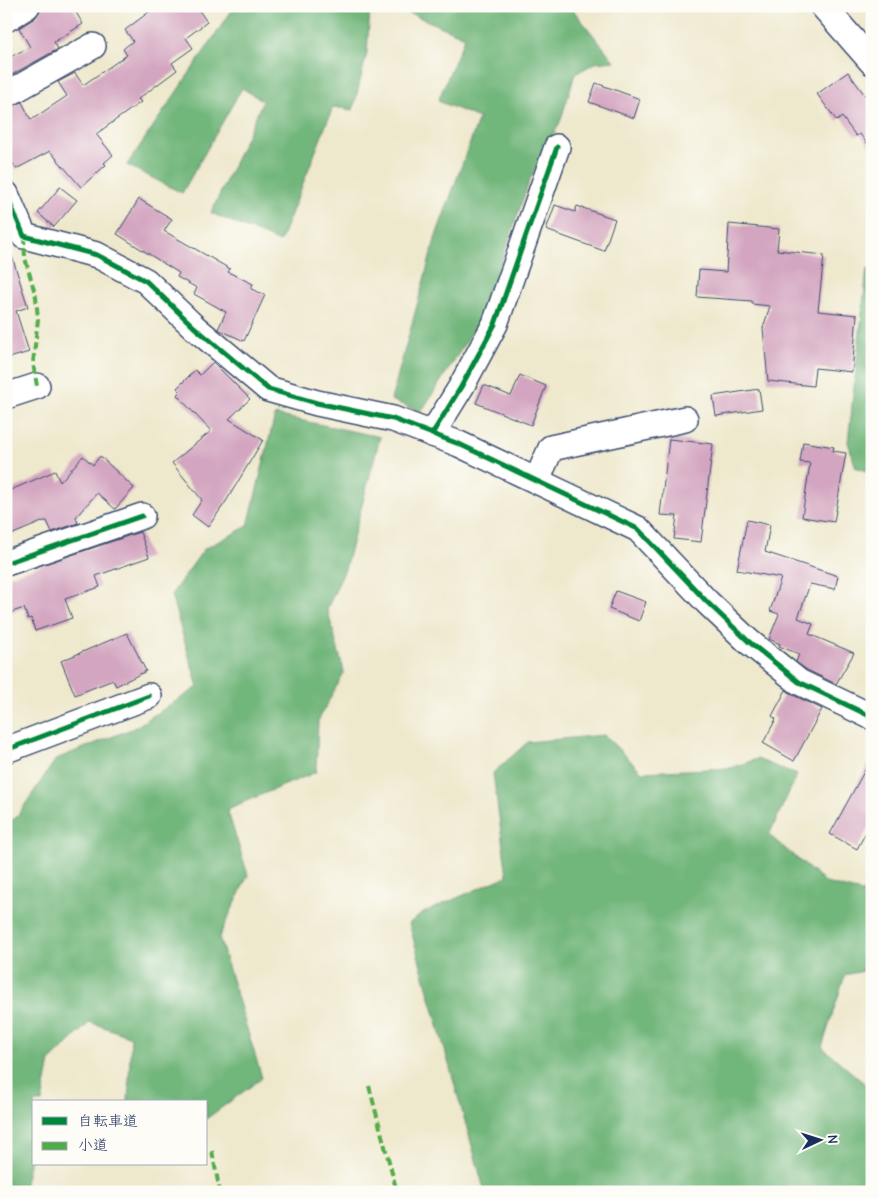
<svg xmlns="http://www.w3.org/2000/svg" width="878" height="1198" viewBox="0 0 878 1198" font-family="'Comic Neue','Klee One',sans-serif">
	<style>
		.forest { fill: #71b67a; stroke: #46726c }
		.building { fill: #d3a5c0 }
		.lines { fill: none; stroke-linecap: round; stroke-linejoin: round }
		.minor-casing { stroke: #3b4b6e; stroke-width: 28 }
		.minor { stroke: #fff; stroke-width: 25 }
		.quiet { stroke: #52ab49; stroke-width: 4; stroke-dasharray: 8 4; stroke-linecap: butt }
		.cycleway-casing { stroke: #fdfcf7; stroke-width: 8 }
		.cycleway { stroke: #00873e; stroke-width: 5 }
	</style>
	<rect width="100%" height="100%" fill="#fdfcf7"/>
	<filter id="ink" filterUnits="userSpaceOnUse"><feTurbulence type="fractalNoise" baseFrequency=".02" numOctaves="2"/><feDisplacementMap in="SourceGraphic" scale="10" xChannelSelector="R" yChannelSelector="G"/><feConvolveMatrix kernelMatrix="1 2 1 2 8 2 1 2 1" color-interpolation-filters="sRGB"/></filter>
	<filter id="wash" filterUnits="userSpaceOnUse"><feTurbulence type="fractalNoise" baseFrequency=".0096" numOctaves="4" result="noise"/><feDisplacementMap in="SourceGraphic" scale="20" xChannelSelector="R" yChannelSelector="G"/><feGaussianBlur stdDeviation="1.12" result="paint"/><feColorMatrix in="noise" values="0 0 0 0 0 0 0 0 0 0 0 0 0 0 0 0 0 1.4 0 .05"/><feComposite in="paint" operator="in"/></filter>
	<g filter="url(#wash)">
		<rect width="100%" height="100%" fill="#eee8cc"/>
		<g class="forest">
			<path d="M 235,6 L 378,6 L 370,8 L 367,53 L 353,110 L 333,107 L 280,242 L 211,213 L 263,101 L 242,88 L 182,193 L 127,165 Z"/>
			<path d="M 393,6 L 570,6 L 614,61 L 595,63 L 575,74 L 560,122 L 530,179 L 482,317 L 421,412 L 391,400 L 436,236 L 479,118 L 438,101 L 465,37 Z"/>
			<path d="M 867,269 L 872,270 L 872,472 L 856,468 L 848,442 Z"/>
			<path d="M 275,415 L 380,437 L 345,569 L 327,609 L 344,672 L 318,721 L 316,772 L 227,809 L 248,875 L 219,937 L 262,1078 L 206,1119 L 206,1102 L 128,1102 L 131,1037 L 90,1022 L 50,1061 L 42,1102 L 34,1102 L 34,1140 L 24,1188 L 21,1192 L 6,1192 L 6,823 L 16,818 L 56,759 L 134,728 L 198,687 L 171,595 L 204,549 L 248,526 Z"/>
			<path d="M 604,735 L 642,772 L 730,768 L 757,759 L 797,775 L 769,835 L 826,883 L 872,895 L 872,951 L 863,971 L 845,975 L 822,1047 L 872,1090 L 872,1192 L 485,1192 L 409,923 L 425,912 L 507,876 L 493,773 L 528,742 Z"/>
		</g>
		<g id="blocks">
			<g class="building">
				<path d="M 46,6 L 72,6 L 83,24 L 54,42 L 58,49 L 6,78 L 6,59 L 30,47 L 19,28 L 35,18 L 41,9 Z"/>
				<path d="M 157,6 L 196,6 L 207,22 L 186,38 L 193,48 L 172,63 L 177,70 L 138,99 L 141,102 L 96,134 L 113,155 L 104,163 L 106,165 L 81,187 L 50,151 L 16,169 L 6,151 L 6,109 L 22,102 L 31,120 L 67,96 L 58,82 L 75,73 L 83,85 L 127,55 L 123,49 L 133,41 L 125,30 Z"/>
				<path d="M 848,72 L 872,105 L 872,150 L 860,134 L 856,136 L 842,117 L 837,121 L 817,94 Z"/>
				<path d="M 596,83 L 640,99 L 634,118 L 589,102 Z"/>
				<path d="M 60,187 L 77,200 L 54,227 L 38,213 Z"/>
				<path d="M 139,199 L 172,219 L 164,231 L 230,269 L 228,272 L 253,284 L 251,289 L 265,295 L 244,341 L 218,329 L 226,312 L 194,294 L 197,288 L 177,277 L 179,273 L 117,234 Z"/>
				<path d="M 555,205 L 575,212 L 577,206 L 615,219 L 604,251 L 546,230 Z"/>
				<path d="M 729,224 L 779,229 L 777,250 L 824,255 L 818,311 L 857,315 L 852,372 L 815,368 L 813,386 L 768,381 L 763,328 L 770,306 L 752,304 L 752,301 L 697,297 L 699,270 L 726,272 Z"/>
				<path d="M 6,253 L 11,253 L 28,307 L 16,311 L 29,352 L 6,359 Z"/>
				<path d="M 213,362 L 250,399 L 229,419 L 263,440 L 225,503 L 208,527 L 192,515 L 202,500 L 172,463 L 211,431 L 177,395 L 180,391 L 177,388 L 195,370 L 200,375 Z"/>
				<path d="M 520,375 L 546,386 L 531,425 L 476,403 L 484,385 L 511,396 Z"/>
				<path d="M 759,389 L 762,409 L 716,416 L 713,396 Z"/>
				<path d="M 669,439 L 713,444 L 701,542 L 674,539 L 677,516 L 660,515 Z"/>
				<path d="M 803,442 L 834,447 L 833,451 L 846,453 L 834,522 L 802,517 L 810,463 L 800,462 Z"/>
				<path d="M 83,456 L 93,465 L 100,456 L 134,488 L 115,509 L 97,493 L 76,517 L 78,523 L 52,532 L 47,521 L 44,521 L 6,537 L 6,492 L 55,471 L 60,482 Z"/>
				<path d="M 747,520 L 770,525 L 765,552 L 838,576 L 835,589 L 810,584 L 798,618 L 813,624 L 809,634 L 854,653 L 836,684 L 807,670 L 796,662 L 799,654 L 779,646 L 780,644 L 769,639 L 779,614 L 770,611 L 781,578 L 737,570 Z"/>
				<path d="M 140,532 L 149,557 L 96,576 L 100,587 L 65,599 L 72,618 L 35,631 L 31,618 L 28,619 L 24,608 L 6,614 L 6,577 Z"/>
				<path d="M 616,591 L 646,602 L 639,621 L 609,609 Z"/>
				<path d="M 127,633 L 146,671 L 116,686 L 113,680 L 75,695 L 61,661 Z"/>
				<path d="M 786,690 L 793,695 L 822,709 L 794,761 L 763,743 L 776,719 L 772,716 Z"/>
				<path d="M 872,757 L 872,821 L 857,849 L 830,834 Z"/>
			</g>
		</g>
	</g>
	<g filter="url(#ink)">
		<use href="#blocks" fill-opacity="0" stroke="#3b4b6e" stroke-width="1"/>
		<g class="lines">
			<g class="minor-casing">
				<g id="minor">
					<path d="M 823,6 L 872,62"/>
					<path d="M 6,19 L 27,6"/>
					<path d="M 6,95 L 93,46"/>
					<path d="M 6,194 L 24,236 L 97,255 L 146,281 L 194,327 L 268,389 L 317,403 L 393,419 L 459,444 L 638,529 L 707,602 L 748,641 L 799,682 L 872,717"/>
					<path d="M 6,396 L 37,386"/>
					<path d="M 432,434 L 461,387 L 495,324 L 557,147"/>
					<path d="M 537,480 L 551,448 L 685,419"/>
					<path d="M 6,563 L 142,516"/>
					<path d="M 6,750 L 149,696"/>
				</g>
			</g>
			<use href="#minor" class="minor"/>
			<g class="quiet">
				<path d="M 24,236 L 25,258 L 36,297 L 38,319 L 33,363 L 37,386"/>
				<path d="M 369,1086 L 397,1192"/>
				<path d="M 212,1151 L 220,1192"/>
			</g>
			<g class="cycleway-casing">
				<g id="cycleway">
					<path d="M 6,194 L 24,236 L 97,255 L 146,281 L 194,327 L 268,389 L 317,403 L 393,419 L 459,444 L 638,529 L 707,602 L 748,641 L 799,682 L 872,717"/>
					<path d="M 432,434 L 461,387 L 495,324 L 557,147"/>
					<path d="M 6,563 L 142,516"/>
					<path d="M 6,750 L 149,696"/>
				</g>
			</g>
			<use href="#cycleway" class="cycleway"/>
		</g>
	</g>
	<rect width="878" height="1198" fill="none" stroke="#fdfcf7" stroke-width="25"/>
	<rect x="32" y="1100" width="175" height="65" fill="#fdfcf7" stroke="#a3aaba"/>
	<rect x="42" y="1117" width="25" height="8" fill="#00873e" stroke="#a3aaba"/>
	<text x="78" y="1126" font-size="15" fill="#1b2f5e">自転車道</text>
	<rect x="42" y="1142" width="25" height="8" fill="#52ab49" stroke="#a3aaba"/>
	<text x="78" y="1150" font-size="15" fill="#1b2f5e">小道</text>
	<g transform="translate(820 1140) rotate(86)" stroke="#fdfcf7" stroke-width="4" paint-order="stroke">
	<path d="M0-4L9 19L0 12L-9 19Z" fill="#1b2f5e"/>
	<text y="-8" font-size="14" font-weight="bold" text-anchor="middle" fill="#1b2f5e">N</text>
	</g>
</svg>
